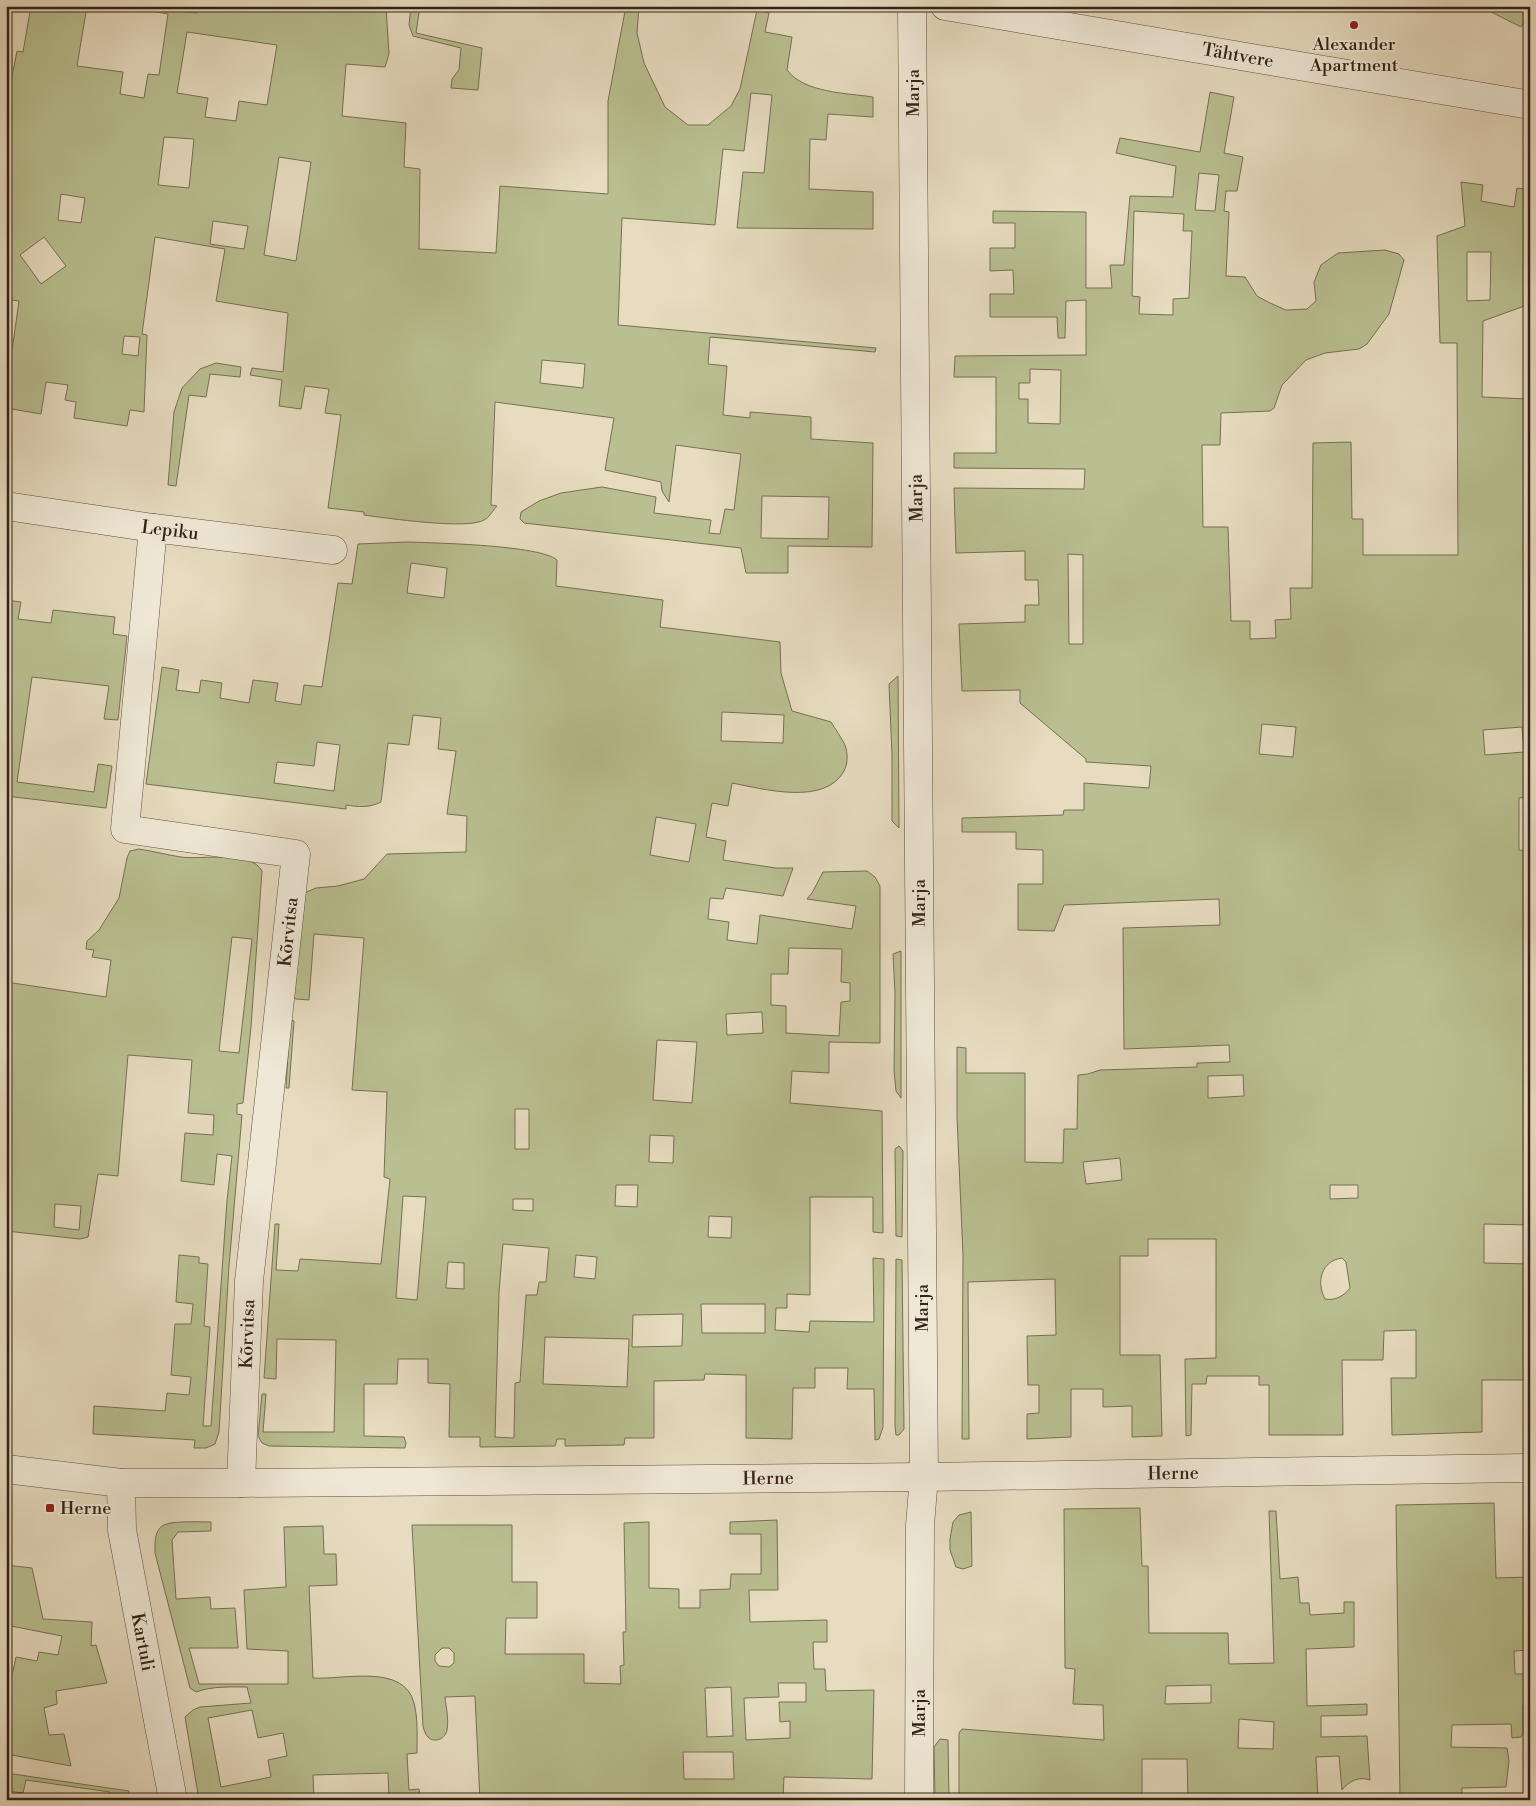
<svg xmlns="http://www.w3.org/2000/svg" width="1536" height="1806" viewBox="0 0 1536 1806" font-family="'Libre Bodoni',serif">
	<style>
		.green { fill: #b9bf90; stroke: #767054; fill-rule: evenodd }
		.lines { fill: none; stroke-linecap: round; stroke-linejoin: round }
		.minor-casing { stroke: #5f5041; stroke-width: 29 }
		.minor { stroke: #efe8d6; stroke-width: 28 }
		.poi-dot { fill: #8f2418; stroke: #efe8d6; stroke-width: 2 }
		.labels { text-anchor: middle; stroke-width: 4; stroke-linejoin: round; paint-order: stroke }
		.poi-label { font-size: 18px; fill: #322217; stroke: #efe8d6 }
		.street-label { font-size: 18px; fill: #322217; stroke: #efe8d6 }
	</style>
	<rect width="100%" height="100%" fill="#e7dcc0"/>
	<filter id="stains"><feTurbulence type="fractalNoise" baseFrequency=".004" numOctaves="4"/><feColorMatrix values="0 0 0 0 .2 0 0 0 0 .09 0 0 0 0 .02 0 0 0 .5 -.17"/></filter>
	<radialGradient id="worn" r=".72"><stop offset=".6" stop-color="#630" stop-opacity="0"/><stop offset="1" stop-color="#630" stop-opacity=".3"/></radialGradient>
	<g class="green">
		<path d="M 31,6 L 87,6 L 77,66 L 123,72 L 120,94 L 144,98 L 148,74 L 159,75 L 168,14 L 122,6 L 173,6 L 173,11 L 197,13 L 199,6 L 386,6 L 389,54 L 385,67 L 346,64 L 342,116 L 406,123 L 404,167 L 420,169 L 419,249 L 496,253 L 500,186 L 608,194 L 608,101 L 626,6 L 639,6 L 637,33 L 644,63 L 665,107 L 688,125 L 708,125 L 731,106 L 740,89 L 757,10 L 769,13 L 765,32 L 792,37 L 787,70 C 804,93 847,93 873,97 L 873,117 L 828,114 L 826,140 L 810,139 L 809,189 L 873,192 L 873,229 L 737,228 L 743,172 L 764,173 L 772,95 L 751,93 L 744,151 L 723,149 L 715,225 L 622,218 L 618,325 L 876,348 L 875,352 L 710,337 L 708,364 L 727,366 L 723,415 L 750,418 L 750,412 L 811,417 L 811,439 L 873,443 L 872,547 L 788,546 L 788,573 L 746,573 L 741,548 L 524,523 L 520,519 L 521,512 L 539,501 L 561,493 L 602,487 L 656,497 L 654,513 L 711,520 L 709,533 L 720,534 L 725,509 L 734,510 L 741,454 L 676,445 L 669,502 L 662,491 L 661,482 L 605,470 L 614,418 L 495,402 L 491,505 L 497,506 C 493,510 489,518 484,520 C 468,530 386,518 364,515 L 364,512 L 328,508 L 341,415 L 325,413 L 329,389 L 305,386 L 301,409 L 279,406 L 282,380 L 250,375 L 252,368 L 283,372 L 288,313 L 216,301 L 225,249 L 155,237 L 142,334 L 147,335 L 144,412 L 130,410 L 127,426 L 74,418 L 76,402 L 65,400 L 68,385 L 46,382 L 41,414 L 6,408 L 6,372 L 9,372 L 19,301 L 6,299 L 6,86 L 10,87 L 17,51 L 23,52 ZM 187,32 L 277,45 L 267,105 L 239,101 L 236,121 L 205,117 L 208,98 L 177,93 ZM 164,137 L 194,139 L 189,188 L 158,185 ZM 279,157 L 311,162 L 296,261 L 264,255 ZM 61,194 L 85,198 L 81,223 L 58,220 ZM 213,221 L 248,226 L 244,249 L 210,244 ZM 44,237 L 66,266 L 41,284 L 20,255 ZM 124,336 L 140,337 L 138,356 L 122,354 ZM 542,360 L 585,364 L 583,388 L 540,383 ZM 762,496 L 829,497 L 828,539 L 761,538 Z"/>
		<path d="M 411,6 L 420,6 L 416,33 L 482,48 L 478,90 L 451,88 L 452,79 L 459,70 L 461,48 L 413,36 L 409,25 Z"/>
		<path d="M 1491,6 L 1530,6 L 1530,14 L 1521,27 L 1491,12 Z"/>
		<path d="M 1210,92 L 1234,97 L 1224,153 L 1243,157 L 1237,191 L 1226,191 L 1224,211 L 1229,212 L 1226,276 L 1245,277 L 1257,296 L 1270,303 L 1286,310 L 1307,309 L 1316,301 L 1314,282 L 1321,265 L 1338,253 L 1385,250 L 1399,254 L 1404,260 L 1389,314 L 1367,344 L 1359,349 L 1325,353 L 1306,360 L 1282,385 L 1274,408 L 1270,411 L 1221,413 L 1220,445 L 1202,445 L 1203,527 L 1228,527 L 1231,621 L 1250,621 L 1250,639 L 1276,638 L 1275,620 L 1291,619 L 1290,588 L 1312,588 L 1313,443 L 1351,442 L 1352,519 L 1363,519 L 1363,555 L 1458,555 L 1457,343 L 1440,343 L 1437,236 L 1465,226 L 1461,182 L 1483,185 L 1481,201 L 1514,207 L 1517,188 L 1530,190 L 1530,304 L 1483,321 L 1482,397 L 1527,399 L 1528,425 L 1530,426 L 1530,797 L 1519,798 L 1519,850 L 1530,851 L 1530,1225 L 1484,1224 L 1484,1263 L 1530,1264 L 1530,1380 L 1482,1380 L 1482,1432 L 1392,1435 L 1391,1378 L 1416,1378 L 1416,1330 L 1384,1331 L 1383,1360 L 1342,1360 L 1343,1435 L 1269,1435 L 1269,1385 L 1259,1385 L 1259,1376 L 1207,1376 L 1206,1384 L 1192,1384 L 1191,1435 L 1186,1436 L 1185,1359 L 1216,1358 L 1216,1239 L 1148,1239 L 1148,1256 L 1120,1256 L 1120,1355 L 1160,1355 L 1162,1436 L 1132,1437 L 1132,1406 L 1103,1407 L 1103,1389 L 1071,1389 L 1071,1437 L 1027,1439 L 1027,1414 L 1039,1413 L 1039,1385 L 1028,1385 L 1027,1336 L 1056,1335 L 1055,1279 L 968,1282 L 969,1439 L 962,1439 L 963,1255 L 957,1117 L 957,1047 L 966,1048 L 966,1073 L 1025,1073 L 1025,1162 L 1063,1163 L 1064,1129 L 1077,1129 L 1078,1075 L 1088,1074 L 1100,1070 L 1197,1067 L 1197,1063 L 1230,1062 L 1229,1045 L 1124,1049 L 1123,928 L 1220,925 L 1219,899 L 1064,905 L 1054,931 L 1018,930 L 1018,884 L 1043,884 L 1043,850 L 1016,849 L 1016,832 L 962,832 L 962,818 L 1063,815 L 1064,810 L 1084,810 L 1084,783 L 1149,788 L 1151,766 L 1086,762 L 1086,759 L 1020,703 L 1020,690 L 962,691 L 959,624 L 1025,622 L 1025,605 L 1039,605 L 1038,580 L 1025,580 L 1025,551 L 956,553 L 954,488 L 1084,489 L 1085,469 L 954,468 L 954,453 L 996,453 L 996,377 L 954,377 L 955,356 L 1086,355 L 1086,300 L 1066,301 L 1065,338 L 1058,338 L 1057,317 L 990,317 L 990,294 L 1014,294 L 1013,270 L 990,271 L 990,248 L 1015,248 L 1015,223 L 993,223 L 993,211 L 1086,212 L 1086,288 L 1112,288 L 1110,265 L 1124,265 L 1130,196 L 1173,197 L 1176,166 L 1116,153 L 1120,138 L 1200,152 ZM 1199,173 L 1219,175 L 1215,211 L 1195,210 ZM 1134,211 L 1184,214 L 1183,231 L 1192,231 L 1189,298 L 1173,299 L 1173,315 L 1139,314 L 1140,297 L 1132,296 ZM 1467,252 L 1491,252 L 1490,300 L 1467,301 ZM 1030,369 L 1061,370 L 1060,424 L 1028,423 L 1028,399 L 1019,399 L 1019,383 L 1030,383 ZM 1068,554 L 1083,555 L 1083,644 L 1069,644 ZM 1262,724 L 1296,727 L 1293,757 L 1259,754 ZM 1522,727 L 1524,752 L 1485,755 L 1483,730 ZM 1243,1075 L 1244,1096 L 1208,1098 L 1208,1076 ZM 1120,1158 L 1122,1180 L 1086,1184 L 1083,1162 ZM 1330,1185 L 1358,1185 L 1358,1198 L 1330,1199 ZM 1342,1258 L 1346,1262 L 1350,1288 C 1344,1296 1335,1301 1325,1299 C 1316,1282 1321,1261 1342,1258 Z"/>
		<path d="M 216,363 L 241,367 L 240,377 L 210,374 L 206,397 L 189,395 L 176,486 L 168,485 L 174,412 L 182,388 L 200,369 Z"/>
		<path d="M 408,542 C 435,543 540,545 557,560 L 556,586 L 663,600 L 660,627 L 780,642 L 781,673 L 792,711 L 831,722 C 836,730 841,737 845,745 C 848,753 848,764 844,771 C 825,806 763,789 732,783 L 728,806 L 712,803 L 706,837 L 726,841 L 723,860 L 776,868 L 793,868 L 783,896 L 726,888 L 723,899 L 710,898 L 708,919 L 729,922 L 727,940 L 757,944 L 760,915 L 852,929 L 856,906 L 807,899 L 812,893 L 823,872 L 867,871 L 875,877 L 880,886 L 880,1043 L 829,1042 L 829,1073 L 792,1071 L 790,1103 L 882,1111 L 883,1233 L 873,1232 L 873,1197 L 810,1197 L 810,1295 L 787,1294 L 787,1308 L 776,1308 L 775,1330 L 809,1332 L 810,1321 L 874,1322 L 873,1258 L 884,1259 L 883,1427 L 879,1439 L 875,1440 L 874,1389 L 847,1389 L 848,1368 L 815,1368 L 815,1388 L 793,1388 L 792,1439 L 746,1438 L 746,1375 L 705,1374 L 704,1380 L 654,1381 L 654,1438 L 625,1438 L 624,1445 L 565,1446 L 565,1439 L 557,1439 L 555,1446 L 480,1447 L 480,1437 L 449,1437 L 450,1384 L 428,1383 L 428,1359 L 398,1359 L 397,1384 L 364,1384 L 364,1436 L 404,1437 L 406,1443 L 405,1448 L 269,1446 L 262,1443 L 258,1436 L 262,1394 L 266,1394 L 263,1432 L 334,1432 L 336,1340 L 277,1339 L 276,1379 L 264,1378 L 275,1224 L 279,1224 L 276,1270 L 298,1271 L 300,1259 L 381,1264 L 390,1179 L 384,1177 L 387,1092 L 352,1090 L 364,938 L 314,934 L 309,1000 L 296,999 L 291,996 L 302,894 L 316,888 L 338,886 L 364,879 L 387,854 L 466,852 L 467,816 L 447,814 L 456,751 L 438,749 L 441,718 L 413,715 L 409,745 L 388,743 L 381,802 C 369,808 359,807 346,805 L 346,809 L 146,784 L 162,667 L 179,670 L 176,690 L 199,693 L 201,680 L 222,683 L 220,698 L 249,703 L 253,680 L 278,683 L 275,701 L 301,705 L 304,685 L 322,687 L 338,583 L 352,584 L 358,544 ZM 411,563 L 447,568 L 444,598 L 407,593 ZM 722,712 L 784,715 L 783,743 L 721,741 ZM 317,742 L 340,745 L 334,791 L 274,783 L 277,762 L 314,766 ZM 656,817 L 696,824 L 689,862 L 650,855 ZM 789,948 L 842,949 L 841,982 L 850,983 L 850,1001 L 841,1002 L 839,1036 L 786,1033 L 786,1006 L 771,1005 L 771,974 L 788,974 ZM 762,1012 L 763,1033 L 727,1035 L 726,1014 ZM 657,1040 L 697,1042 L 692,1103 L 653,1100 ZM 515,1109 L 529,1109 L 529,1149 L 515,1149 ZM 650,1135 L 674,1136 L 673,1163 L 649,1162 ZM 616,1185 L 638,1185 L 637,1207 L 615,1206 ZM 403,1196 L 426,1197 L 417,1300 L 396,1298 ZM 513,1199 L 533,1199 L 533,1211 L 513,1210 ZM 709,1216 L 732,1217 L 731,1238 L 708,1237 ZM 503,1244 L 549,1248 L 546,1282 L 539,1282 L 537,1295 L 526,1295 L 520,1382 L 515,1383 L 514,1438 L 495,1437 L 499,1292 ZM 576,1255 L 597,1257 L 595,1279 L 574,1277 ZM 448,1262 L 464,1263 L 464,1289 L 446,1288 ZM 701,1304 L 765,1304 L 765,1333 L 702,1333 ZM 683,1314 L 682,1346 L 632,1347 L 633,1315 ZM 545,1337 L 629,1339 L 627,1387 L 543,1384 Z"/>
		<path d="M 6,600 L 21,602 L 18,619 L 51,623 L 53,610 L 115,617 L 113,634 L 127,636 L 118,720 L 104,719 L 109,686 L 32,677 L 17,782 L 94,792 L 98,764 L 112,766 L 106,808 L 6,796 Z"/>
		<path d="M 898,676 L 899,828 L 892,821 L 892,755 L 889,684 Z"/>
		<path d="M 139,849 C 153,851 167,855 181,857 C 200,860 252,850 262,871 L 251,1027 L 243,1103 L 237,1104 L 237,1114 L 242,1115 L 229,1266 L 219,1432 L 215,1444 L 206,1448 L 194,1448 L 195,1440 L 93,1434 L 94,1406 L 165,1411 L 167,1393 L 189,1395 L 191,1377 L 171,1375 L 175,1324 L 191,1324 L 193,1304 L 176,1302 L 179,1255 L 199,1257 L 199,1263 L 208,1264 L 204,1326 L 210,1327 L 203,1426 L 211,1426 L 227,1201 L 232,1156 L 217,1154 L 214,1185 L 181,1181 L 185,1133 L 213,1135 L 214,1115 L 188,1113 L 192,1060 L 128,1055 L 118,1176 L 98,1174 L 88,1237 L 80,1239 L 6,1231 L 6,1209 L 9,1209 L 11,1186 L 6,1185 L 6,982 L 106,997 L 111,960 L 92,957 L 94,950 L 86,949 L 87,941 L 99,930 L 119,898 L 127,858 L 130,851 ZM 232,937 L 252,939 L 239,1053 L 219,1051 ZM 55,1204 L 81,1206 L 79,1230 L 54,1227 Z"/>
		<path d="M 901,951 L 901,1098 L 896,1091 L 894,1071 L 895,993 L 893,954 Z"/>
		<path d="M 290,1020 L 294,1021 L 289,1088 L 286,1088 Z"/>
		<path d="M 899,1146 L 903,1151 L 902,1237 L 896,1236 L 895,1149 Z"/>
		<path d="M 896,1259 L 902,1260 L 904,1429 L 899,1435 L 896,1435 L 895,1426 Z"/>
		<path d="M 1494,1503 L 1496,1578 L 1530,1577 L 1530,1650 L 1514,1651 L 1515,1674 L 1530,1674 L 1530,1706 L 1523,1706 L 1523,1733 L 1521,1737 L 1512,1738 L 1511,1724 L 1452,1725 L 1451,1747 L 1507,1748 L 1509,1761 L 1506,1787 L 1462,1788 L 1462,1800 L 1400,1800 L 1396,1505 Z"/>
		<path d="M 1140,1508 L 1142,1566 L 1148,1566 L 1149,1633 L 1228,1633 L 1229,1664 L 1274,1663 L 1269,1511 L 1276,1511 L 1280,1579 L 1298,1577 L 1300,1603 L 1309,1603 L 1310,1615 L 1344,1613 L 1344,1602 L 1354,1602 L 1354,1647 L 1306,1649 L 1307,1706 L 1367,1704 L 1367,1715 L 1321,1716 L 1321,1737 L 1367,1736 L 1370,1780 C 1359,1776 1349,1781 1342,1790 L 1339,1756 L 1316,1757 L 1318,1800 L 1188,1800 L 1187,1759 L 1142,1759 L 1142,1800 L 959,1800 L 959,1733 L 962,1729 L 1104,1740 L 1103,1705 L 1073,1704 L 1075,1669 L 1065,1668 L 1064,1509 ZM 1211,1685 L 1211,1703 L 1165,1704 L 1166,1686 ZM 1239,1719 L 1274,1722 L 1273,1749 L 1238,1748 Z"/>
		<path d="M 971,1512 L 972,1566 L 963,1569 L 956,1567 L 950,1550 L 950,1539 L 953,1522 L 959,1515 Z"/>
		<path d="M 777,1520 L 778,1590 L 749,1590 L 750,1622 L 827,1620 L 827,1642 L 813,1642 L 814,1669 L 825,1669 L 826,1691 L 874,1690 L 872,1779 L 784,1777 L 783,1800 L 522,1800 L 521,1798 L 480,1800 L 475,1696 L 445,1697 C 446,1707 449,1719 447,1730 C 446,1738 435,1744 428,1737 C 425,1734 424,1730 423,1726 L 412,1525 L 512,1525 L 512,1582 L 537,1582 L 537,1618 L 506,1618 L 505,1654 L 584,1654 L 584,1683 L 621,1684 L 620,1666 L 624,1665 L 623,1632 L 626,1632 L 624,1523 L 649,1522 L 649,1588 L 679,1589 L 679,1608 L 700,1608 L 700,1590 L 730,1589 L 731,1574 L 761,1574 L 761,1534 L 730,1534 L 730,1522 ZM 442,1648 L 449,1648 L 454,1653 L 454,1663 L 449,1667 L 439,1666 L 435,1661 L 435,1655 ZM 778,1683 L 806,1683 L 806,1702 L 779,1702 L 780,1722 L 790,1721 L 790,1738 L 746,1740 L 744,1698 L 779,1697 ZM 731,1687 L 733,1736 L 707,1737 L 705,1688 ZM 683,1752 L 733,1752 L 734,1779 L 684,1779 Z"/>
		<path d="M 211,1522 L 211,1531 L 178,1532 L 172,1540 L 176,1599 L 210,1597 L 211,1609 L 235,1608 L 238,1648 L 189,1648 L 199,1684 L 288,1684 L 288,1651 L 247,1649 L 244,1590 L 286,1587 L 284,1527 L 323,1526 L 324,1554 L 336,1554 L 337,1585 L 309,1586 L 313,1678 C 343,1680 404,1663 414,1703 C 418,1718 417,1737 417,1753 L 407,1754 L 409,1790 L 419,1789 L 420,1800 L 389,1800 L 388,1773 L 313,1775 L 314,1800 L 199,1800 L 185,1717 L 193,1710 L 200,1707 L 251,1703 L 247,1687 C 230,1687 212,1686 196,1692 L 190,1688 L 155,1553 C 155,1545 154,1533 161,1527 C 167,1520 200,1522 211,1522 ZM 252,1710 L 258,1738 L 283,1733 L 287,1756 L 268,1760 L 271,1777 L 221,1787 L 208,1718 Z"/>
		<path d="M 6,1565 L 32,1568 L 43,1619 L 92,1622 L 91,1646 L 96,1645 L 107,1683 L 56,1691 L 57,1704 L 44,1708 L 49,1735 L 64,1734 L 71,1766 L 6,1754 L 6,1676 L 12,1676 L 16,1657 L 37,1661 L 39,1652 L 58,1655 L 62,1636 L 6,1625 Z"/>
		<path d="M 940,1739 L 948,1740 L 949,1800 L 935,1800 L 934,1747 Z"/>
		<path d="M 6,1773 L 129,1791 L 129,1796 L 110,1800 L 110,1792 L 26,1780 L 23,1793 L 8,1791 L 6,1798 Z"/>
	</g>
	<g class="lines">
		<g class="minor-casing">
			<g id="minor">
				<path d="M 912,6 L 924,1477 L 920,1525 L 919,1800"/>
				<path d="M 945,6 L 1530,105"/>
				<path d="M 6,506 L 153,528 L 333,550"/>
				<path d="M 153,528 L 125,829 L 296,854 L 249,1281 L 241,1483"/>
				<path d="M 6,1469 L 121,1483 L 241,1483 L 924,1477 L 1530,1468"/>
				<path d="M 121,1483 L 122,1530 L 173,1800"/>
			</g>
		</g>
		<use href="#minor" class="minor"/>
	</g>
	<g class="poi-dot">
		<circle cx="1354" cy="25" r="5"/>
		<rect x="45" y="1503" width="10" height="10" rx="2.5"/>
	</g>
	<g class="labels">
		<g class="poi-label">
			<text x="1354" y="50">Alexander<tspan x="1354" dy="21">Apartment</tspan></text>
			<text x="60" y="1514" text-anchor="start">Herne</text>
		</g>
		<g class="street-label">
			<text transform="translate(1238 55) rotate(10)" y="6">Tähtvere</text>
			<text transform="translate(913 93) rotate(-90)" y="6">Marja</text>
			<text transform="translate(916 498) rotate(-91)" y="6">Marja</text>
			<text transform="translate(170 530) rotate(7)" y="6">Lepiku</text>
			<text transform="translate(919 903) rotate(-90)" y="6">Marja</text>
			<text transform="translate(288 932) rotate(-84)" y="6">Kõrvitsa</text>
			<text transform="translate(922 1308) rotate(-90)" y="6">Marja</text>
			<text transform="translate(247 1334) rotate(-88)" y="6">Kõrvitsa</text>
			<text transform="translate(1173 1473) rotate(-1)" y="6">Herne</text>
			<text transform="translate(768 1478) rotate(-1)" y="6">Herne</text>
			<text transform="translate(143 1642) rotate(79)" y="6">Kartuli</text>
			<text transform="translate(919 1713) rotate(-90)" y="6">Marja</text>
		</g>
	</g>
	<rect width="1536" height="1806" fill="none" stroke="#e7dcc0" stroke-width="25"/>
	<rect x="8" y="8" width="1521" height="1791" fill="none" stroke="#322217" stroke-width="2.5"/>
	<rect x="12" y="12" width="1511" height="1781" fill="none" stroke="#322217"/>
	<rect width="100%" height="100%" filter="url(#stains)"/>
	<rect width="100%" height="100%" fill="url(#worn)"/>
</svg>
